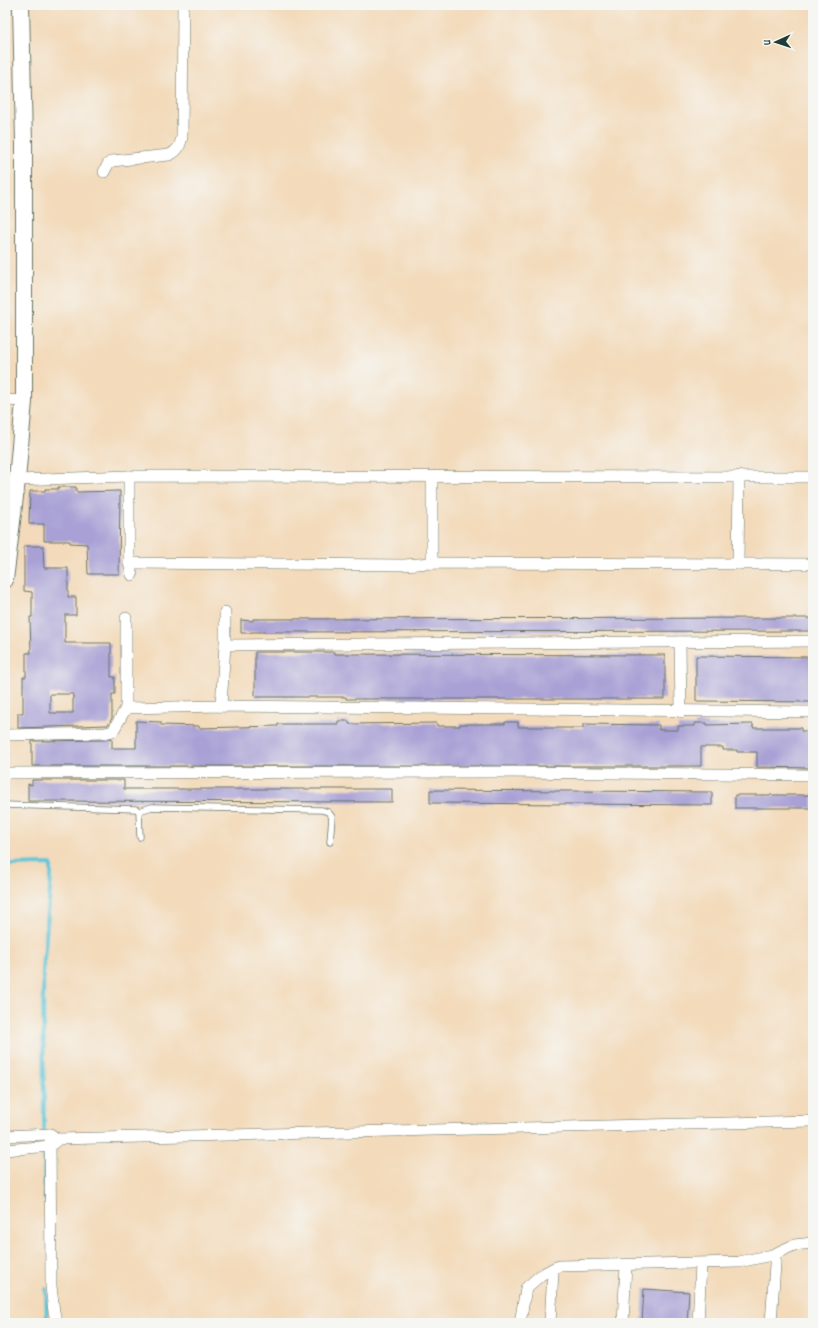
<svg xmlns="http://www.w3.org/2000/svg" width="818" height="1328" viewBox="0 0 818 1328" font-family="Dekko,sans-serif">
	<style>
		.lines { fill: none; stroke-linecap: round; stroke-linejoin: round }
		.stream { stroke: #5cc5d8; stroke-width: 4 }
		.building { fill: #a9a1d5; fill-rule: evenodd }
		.lane-casing { stroke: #697463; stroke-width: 7 }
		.street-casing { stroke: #697463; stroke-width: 12 }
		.secondary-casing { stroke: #697463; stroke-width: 18 }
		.lane { stroke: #fff; stroke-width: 5.5 }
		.street { stroke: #fff; stroke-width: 11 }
		.secondary { stroke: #fff; stroke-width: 16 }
	</style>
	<rect width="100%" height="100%" fill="#f6f6f2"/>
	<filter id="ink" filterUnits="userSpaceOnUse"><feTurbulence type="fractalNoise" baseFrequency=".025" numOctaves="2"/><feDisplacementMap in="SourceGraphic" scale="8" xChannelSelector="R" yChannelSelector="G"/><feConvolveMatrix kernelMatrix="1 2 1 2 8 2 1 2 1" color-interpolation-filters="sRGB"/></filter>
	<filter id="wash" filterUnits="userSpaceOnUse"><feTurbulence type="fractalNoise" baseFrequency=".012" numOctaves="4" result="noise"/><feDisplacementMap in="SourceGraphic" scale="16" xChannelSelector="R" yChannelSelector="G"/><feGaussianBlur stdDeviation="0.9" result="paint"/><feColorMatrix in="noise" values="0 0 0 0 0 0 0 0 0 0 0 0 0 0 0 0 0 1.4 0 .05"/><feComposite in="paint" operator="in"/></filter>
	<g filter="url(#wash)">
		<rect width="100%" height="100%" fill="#f3daba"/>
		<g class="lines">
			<g class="stream">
				<path d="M 5,865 L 51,864 L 51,877 L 43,972 L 44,1133"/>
				<path d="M 44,1147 L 45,1199"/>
				<path d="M 46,1289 L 47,1323"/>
			</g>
		</g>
		<g id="blocks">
			<g class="building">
				<path d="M 58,487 L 76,487 L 76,492 L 120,491 L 119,574 L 88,574 L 87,544 L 70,543 L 70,541 L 44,541 L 44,524 L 29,524 L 30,491 L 45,491 L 45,489 L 58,489 Z"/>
				<path d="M 24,546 L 43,546 L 44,568 L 68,568 L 68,597 L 76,597 L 76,615 L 65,615 L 65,643 L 111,643 L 111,677 L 115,677 L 115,694 L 112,694 L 112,718 L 108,725 L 18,728 L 18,713 L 23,713 L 23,677 L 26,677 L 26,653 L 31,653 L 30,617 L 32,617 L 32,592 L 24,591 ZM 50,694 L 73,694 L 73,713 L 50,713 Z"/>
				<path d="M 813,618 L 813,631 L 251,632 L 251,633 L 241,633 L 241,620 L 253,621 L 253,619 Z"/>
				<path d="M 255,652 L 334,652 L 334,654 L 665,655 L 665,699 L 346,699 L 346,697 L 255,697 Z"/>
				<path d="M 696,656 L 813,657 L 813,702 L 696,701 Z"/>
				<path d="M 136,721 L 161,722 L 161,725 L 199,726 L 199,728 L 278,726 L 278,724 L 338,724 L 338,721 L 349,721 L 349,724 L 437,723 L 437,726 L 460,726 L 460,724 L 505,724 L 505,722 L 518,722 L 518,727 L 548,727 L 548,728 L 583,728 L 583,724 L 659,725 L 659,730 L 678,730 L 678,726 L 695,726 L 695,723 L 707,723 L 707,725 L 753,724 L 753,728 L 801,728 L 801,731 L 813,731 L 813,768 L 757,767 L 757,752 L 737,752 L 737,750 L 723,750 L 723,747 L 701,747 L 701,766 L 32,766 L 32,741 L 105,740 L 112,738 L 112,748 L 136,748 Z"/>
				<path d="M 32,780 L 124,780 L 124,789 L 392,789 L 392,802 L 28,801 L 28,784 L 32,785 Z"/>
				<path d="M 430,790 L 712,792 L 712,805 L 430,803 Z"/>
				<rect x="735" y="795" width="78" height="13"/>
				<path d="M 644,1289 L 689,1292 L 687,1323 L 642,1322 Z"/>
			</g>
		</g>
	</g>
	<g filter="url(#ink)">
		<use href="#blocks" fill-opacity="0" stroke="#697463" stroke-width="1"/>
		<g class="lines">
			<g class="lane-casing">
				<g id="lane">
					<path d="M 5,805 L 136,809 L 139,811 L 140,837"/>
					<path d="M 139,811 L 152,807 L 322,810 L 328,812 L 332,817 L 330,842"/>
				</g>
			</g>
			<g class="street-casing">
				<g id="street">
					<path d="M 104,172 L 108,164 L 112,161 L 169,155 C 178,151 180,146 182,137 L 183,5"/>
					<path d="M 5,400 L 24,401"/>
					<path d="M 129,476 L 129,563 L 132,575"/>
					<path d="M 432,476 L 432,563"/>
					<path d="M 17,480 L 129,476 L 813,477"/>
					<path d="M 129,563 L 404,565 L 432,563 L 813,564"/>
					<path d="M 738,564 L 739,476"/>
					<path d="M 680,642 L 681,712"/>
					<path d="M 225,645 L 813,641"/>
					<path d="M 221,706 L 225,645 L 225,612"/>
					<path d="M 126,708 L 221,706 L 813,712"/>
					<path d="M 5,735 L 105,733 L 113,731 L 126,708 L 126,618"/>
					<path d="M 5,773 L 500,772 L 813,775"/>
					<path d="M 50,1134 L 51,1286 L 54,1312 L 57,1323"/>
					<path d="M 5,1136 L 50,1134 L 57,1139 L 813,1121"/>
					<path d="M 5,1150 L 50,1146 L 56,1141"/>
					<path d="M 520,1323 L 526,1288 L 541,1275 L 554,1268"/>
					<path d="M 550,1323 L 553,1272 L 554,1268 L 559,1266 L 739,1262 L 772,1255 L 794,1245 L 813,1243"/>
					<path d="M 623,1323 L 626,1265"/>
					<path d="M 698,1323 L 701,1264"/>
					<path d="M 771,1323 L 775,1264 L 775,1258 L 772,1255"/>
				</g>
			</g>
			<g class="secondary-casing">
				<path id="secondary" d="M 5,580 L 17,480 L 24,401 L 24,143 L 21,5"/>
			</g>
			<use href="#lane" class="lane"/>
			<use href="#street" class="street"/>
			<use href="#secondary" class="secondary"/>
		</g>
	</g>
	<rect width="818" height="1328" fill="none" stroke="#f6f6f2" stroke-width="20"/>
	<g transform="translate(776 42) rotate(267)" stroke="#f6f6f2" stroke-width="3" paint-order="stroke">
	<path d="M0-3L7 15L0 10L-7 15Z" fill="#1f3d34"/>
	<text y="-6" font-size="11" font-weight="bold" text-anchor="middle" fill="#1f3d34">U</text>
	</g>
</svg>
